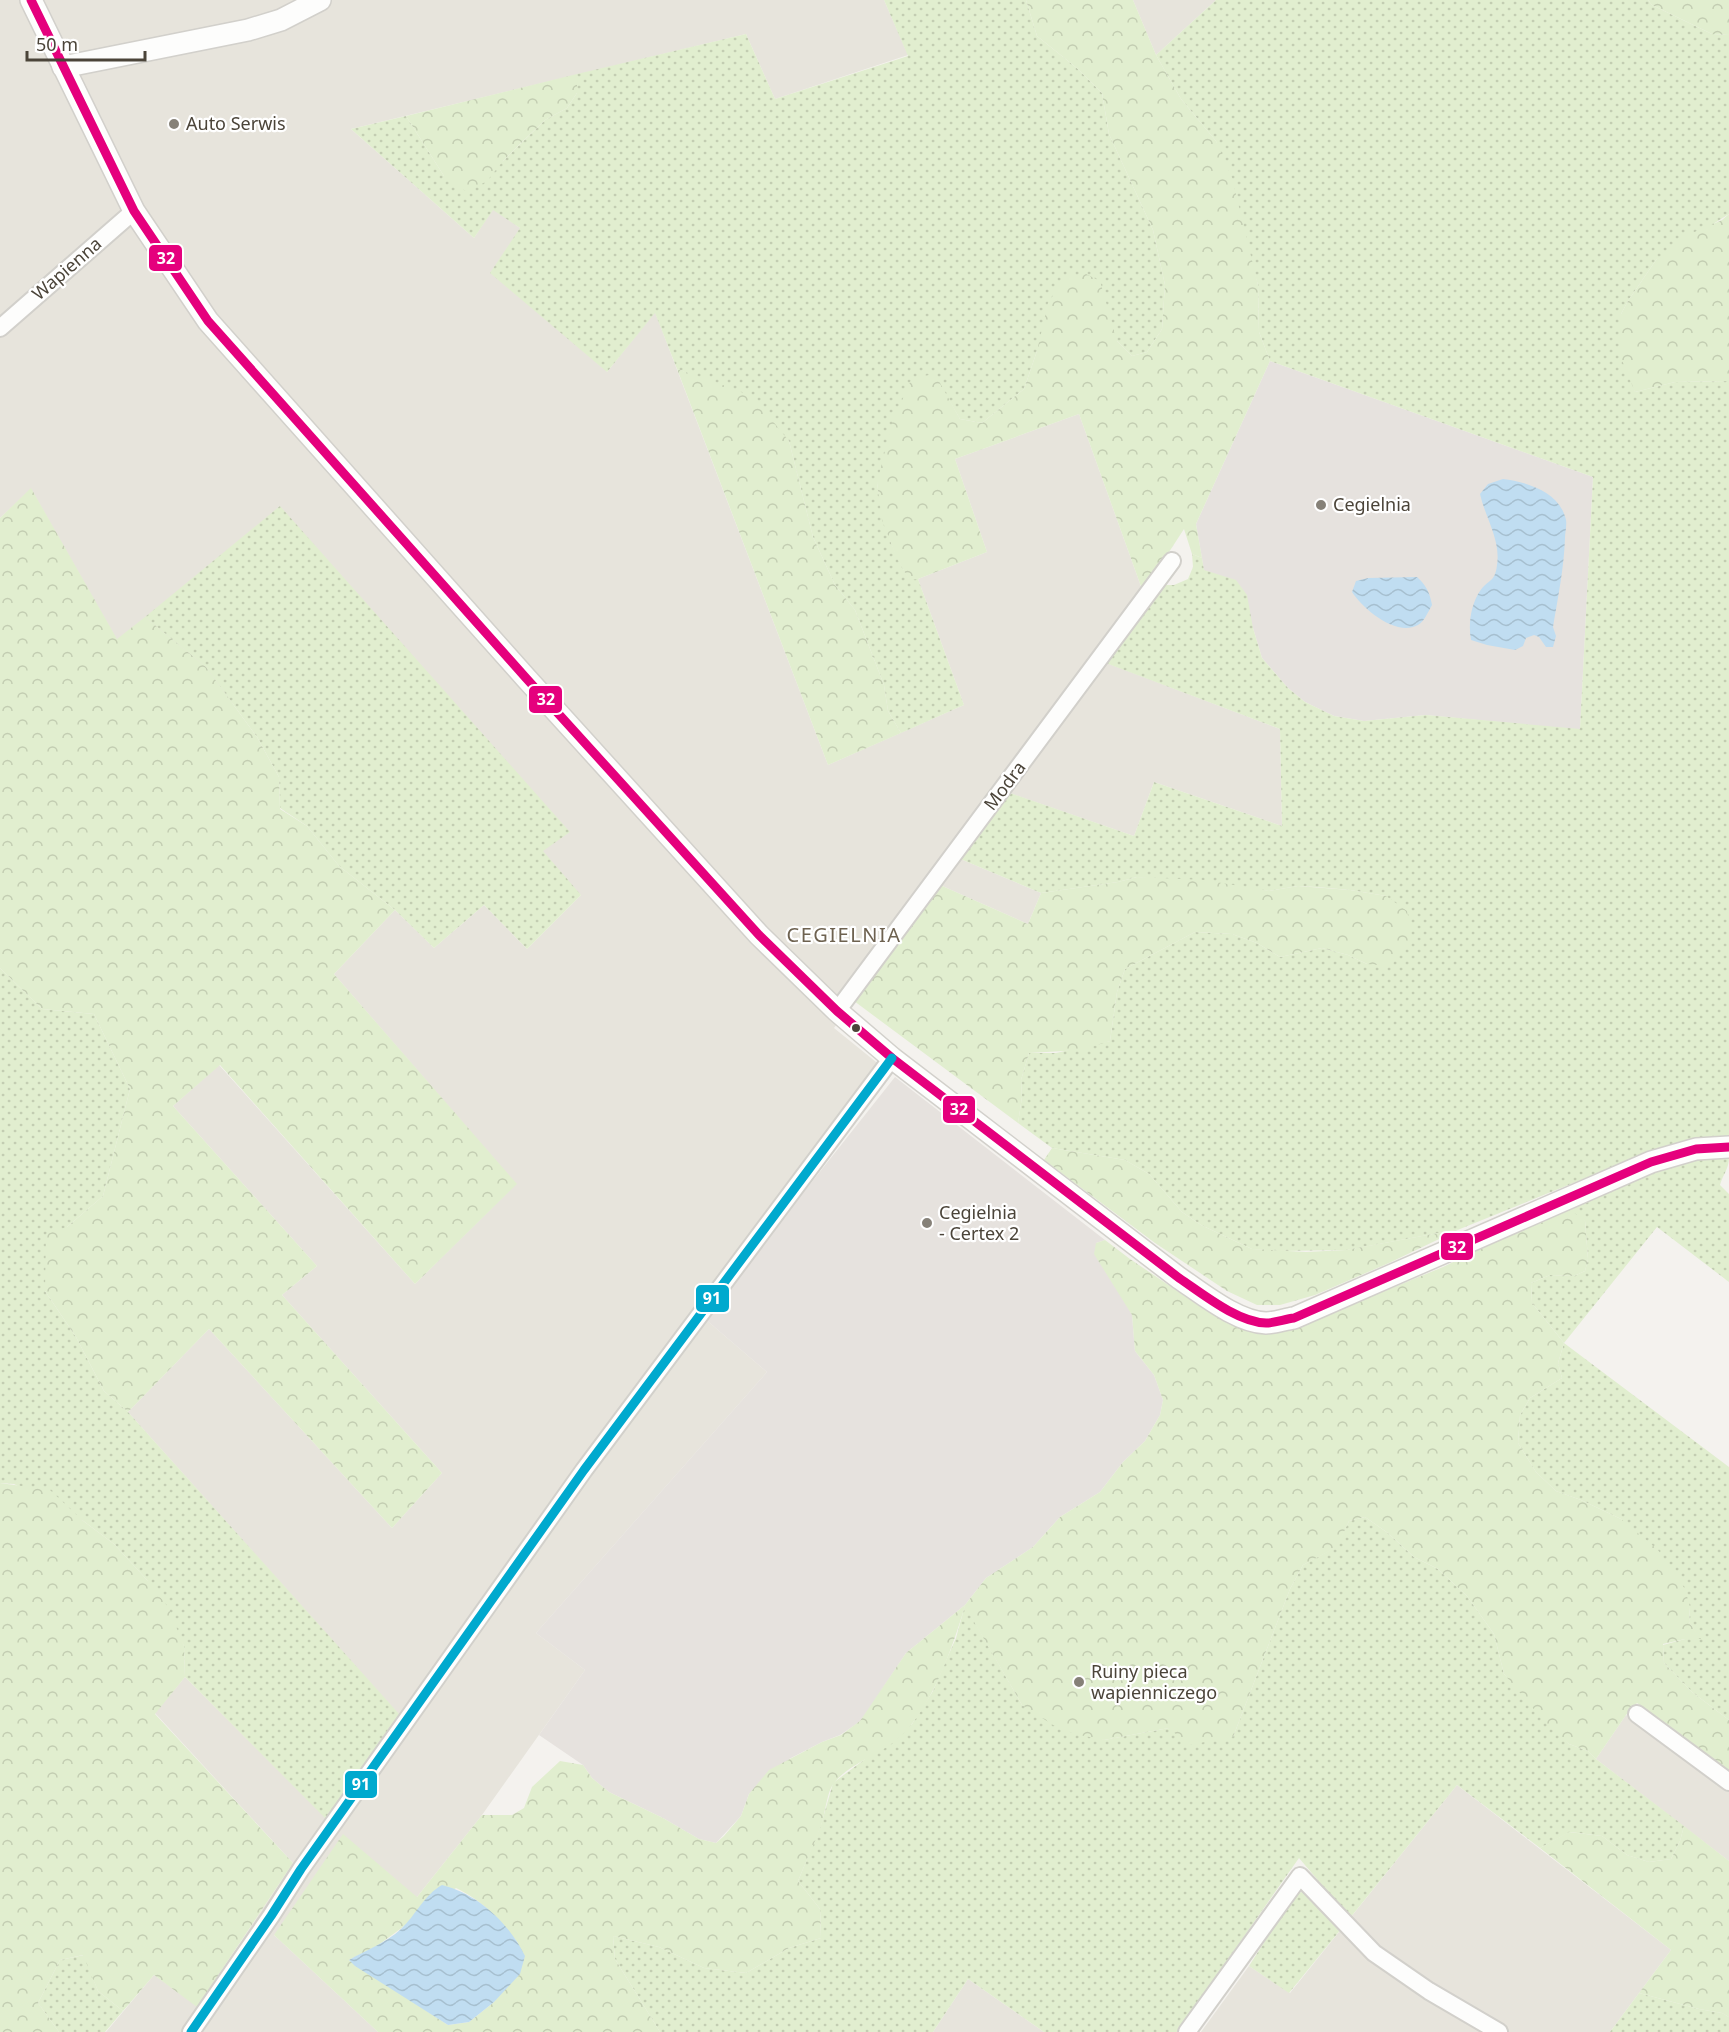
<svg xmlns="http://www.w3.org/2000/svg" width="1729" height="2032" viewBox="0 0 1729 2032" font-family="'Noto Sans',sans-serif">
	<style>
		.residential { fill: #e7e4dc }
		.industrial { fill: #e6e2de }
		.grass { fill: url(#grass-dots) }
		.forest { fill: url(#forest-crowns); fill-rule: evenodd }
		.water { fill: url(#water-waves) }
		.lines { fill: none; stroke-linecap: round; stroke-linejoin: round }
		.minor-casing { stroke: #d2d0cb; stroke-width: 20 }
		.tertiary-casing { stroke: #d2d0cb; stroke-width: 24 }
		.minor { stroke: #fdfdfc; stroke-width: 16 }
		.tertiary { stroke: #fdfdfc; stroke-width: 21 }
		.bus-1-casing { stroke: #fff; stroke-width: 14 }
		.bus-2-casing { stroke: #fff; stroke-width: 14 }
		.bus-1 { stroke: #e5007d; stroke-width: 9 }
		.bus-2 { stroke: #00a9ce; stroke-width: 9 }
		.poi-dot { fill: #868178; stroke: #fff; stroke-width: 2 }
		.bus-dot { fill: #4b4439; stroke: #fff; stroke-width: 2 }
		.labels { text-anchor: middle; stroke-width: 4.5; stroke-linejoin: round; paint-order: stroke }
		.poi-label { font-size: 18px; fill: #4b4439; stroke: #fff; text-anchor: start }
		.street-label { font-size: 18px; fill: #4b4439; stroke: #fff }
		.neighbourhood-label { font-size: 20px; letter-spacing: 1.5px; fill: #6e6250; stroke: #fff }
		.line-badge { stroke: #fff; stroke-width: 2 }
		.badge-label { font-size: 16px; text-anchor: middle; font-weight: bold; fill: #fff }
	</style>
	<defs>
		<pattern id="grass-dots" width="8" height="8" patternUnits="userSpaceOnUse" patternTransform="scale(1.5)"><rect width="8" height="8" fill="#e1eecf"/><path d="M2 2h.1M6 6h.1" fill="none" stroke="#c3cdb2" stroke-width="1.8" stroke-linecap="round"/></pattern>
		<pattern id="forest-crowns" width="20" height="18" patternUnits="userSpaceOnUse" patternTransform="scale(1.5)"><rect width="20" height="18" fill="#e1eecf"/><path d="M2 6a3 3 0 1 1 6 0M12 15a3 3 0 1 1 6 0" fill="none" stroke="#c3cdb2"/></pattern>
		<pattern id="water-waves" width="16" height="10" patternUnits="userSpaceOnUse" patternTransform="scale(1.5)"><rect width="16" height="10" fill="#c0ddf1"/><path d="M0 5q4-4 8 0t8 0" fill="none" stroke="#a6bfcf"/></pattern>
	</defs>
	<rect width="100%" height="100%" fill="#f4f2ee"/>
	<g class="residential">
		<path d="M 0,0 L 884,0 L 908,55 L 775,99 L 746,34 L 351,129 L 474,238 L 493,209 L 520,228 L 607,372 L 655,312 L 828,765 L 964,705 L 918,579 L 987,552 L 955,459 L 1079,414 L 1143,592 L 1104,662 L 1280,729 L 1282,826 L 1154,782 L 1134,836 L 995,788 L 854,1001 L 834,1028 L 881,1066 L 704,1318 L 767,1372 L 536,1633 L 585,1670 L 482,1815 L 417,1897 L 274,1935 L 378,2032 L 106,2032 L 154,1975 L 198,2006 L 293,1863 L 155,1713 L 185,1677 L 337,1829 L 410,1727 L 128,1412 L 209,1329 L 392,1528 L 442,1473 L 282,1295 L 317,1266 L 173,1106 L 219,1065 L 415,1284 L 516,1184 L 334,974 L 395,910 L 434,948 L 484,905 L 527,949 L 581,895 L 117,640 L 31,489 L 0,518 Z"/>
		<path d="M 1133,0 L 1216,0 L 1156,55 Z"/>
		<path d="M 958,858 L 1041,893 L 1028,924 L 940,885 Z"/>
		<path d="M 1626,1715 L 1729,1789 L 1729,1861 L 1596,1759 Z"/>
		<path d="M 1457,1785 L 1671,1950 L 1610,2032 L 1201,2032 L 1249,1966 L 1290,1993 Z"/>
		<path d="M 968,1979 L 1044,2032 L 933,2032 Z"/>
	</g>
	<g class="industrial">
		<path d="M 1270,361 L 1593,477 L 1580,730 L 1426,715 L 1364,721 L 1334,716 L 1305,702 L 1288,688 L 1262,658 L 1253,628 L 1204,570 L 1196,524 Z"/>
		<path d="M 895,1077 L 1105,1240 L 1096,1243 L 1132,1315 L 1135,1351 L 1154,1375 L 1163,1400 L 1160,1415 L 1145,1441 L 1123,1462 L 1100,1492 L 1060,1517 L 1033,1547 L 986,1578 L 965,1605 L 906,1653 L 861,1721 L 840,1735 L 822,1742 L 789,1759 L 749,1794 L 741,1816 L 716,1843 L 699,1839 L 663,1818 L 609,1792 L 592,1778 L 583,1765 L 539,1735 L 585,1670 L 536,1633 L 767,1372 L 704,1318 Z"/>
	</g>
	<g class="grass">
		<path d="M 884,0 L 1026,0 L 1037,36 L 1078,69 L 1102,93 L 1109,134 L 1153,230 L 1165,285 L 1162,329 L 1147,352 L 1132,356 L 1117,341 L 1037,351 L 1024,389 L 982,423 L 960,419 L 949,400 L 877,483 C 883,522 889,545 909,579 L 918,579 L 964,705 L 901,733 L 888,711 L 884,685 L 855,610 L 835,585 L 813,537 L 789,441 L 705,380 L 677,369 L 655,313 L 607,372 L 490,273 L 520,228 L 493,210 L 474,238 L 351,129 L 406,116 L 444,176 L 503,161 L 545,120 L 567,108 L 577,93 L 577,74 L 746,34 L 775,99 L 908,56 Z"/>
		<path d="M 1216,0 L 1648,0 L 1652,5 L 1712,34 L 1729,35 L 1729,214 L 1656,260 L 1628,301 L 1621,314 L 1635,392 L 1675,382 L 1729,381 L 1729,1138 L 1685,1141 L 1657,1149 L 1460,1229 L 1347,1250 L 1278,1251 L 1252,1249 L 1201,1225 L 1182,1212 L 1149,1174 L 1125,1160 L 1052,1148 L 1018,1123 L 1022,1097 L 1021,1080 L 1029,1053 L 1056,1053 L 1110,1041 L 1117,992 L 1125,969 L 1195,932 L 1232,934 L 1257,943 L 1280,957 L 1322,948 L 1348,955 L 1367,964 L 1386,896 L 1350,890 L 1316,887 L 1298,886 L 1269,891 L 1137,877 L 1118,882 L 1041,893 L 958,858 L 1007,792 L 1134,836 L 1154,782 L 1282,826 L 1280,729 L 1103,662 L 1162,585 L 1174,585 L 1188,579 L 1193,567 L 1192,554 L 1202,558 L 1204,570 L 1236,580 L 1247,595 L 1253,628 L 1262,658 L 1288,688 L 1305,702 L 1334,716 L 1364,721 L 1426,715 L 1580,729 L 1593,477 L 1270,361 L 1259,332 L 1258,285 L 1216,141 L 1181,99 L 1156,55 Z"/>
		<path d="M 280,506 L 570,832 L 543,851 L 581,895 L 527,949 L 484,905 L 434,948 L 395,910 L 339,866 L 307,826 L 280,808 L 279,777 L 257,737 L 206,667 L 145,617 Z"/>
		<path d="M 0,968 L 42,1009 L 94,1014 L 130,1089 L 103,1196 L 67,1227 L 45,1291 L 76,1337 L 104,1391 L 128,1412 L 400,1715 L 327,1820 L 185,1677 L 184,1646 L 147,1580 L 114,1544 L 82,1520 L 14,1484 L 0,1483 Z"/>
		<path d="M 1729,1157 C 1729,1169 1723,1174 1720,1185 L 1729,1194 L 1729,1282 L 1657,1227 L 1564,1343 L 1729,1467 L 1729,1720 L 1692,1692 L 1664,1663 L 1663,1645 L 1685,1639 L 1700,1639 L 1689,1622 L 1690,1607 L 1621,1519 L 1581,1500 L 1556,1491 L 1536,1472 L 1518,1443 L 1520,1415 L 1530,1398 L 1562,1378 L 1558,1363 L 1564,1343 L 1532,1303 L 1531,1283 L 1550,1275 L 1574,1276 L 1585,1271 L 1588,1259 L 1585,1221 L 1551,1214 L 1643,1175 L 1698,1159 Z"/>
		<path d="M 1365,1517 L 1388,1533 L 1414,1557 L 1438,1569 L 1467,1596 L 1494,1634 L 1504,1674 L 1569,1744 L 1588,1751 L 1596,1759 L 1684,1826 L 1680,1841 L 1671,1859 L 1649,1862 L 1627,1855 L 1602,1836 L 1570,1832 L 1540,1848 L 1457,1785 L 1350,1918 L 1299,1858 L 1177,2032 L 1044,2032 L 968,1979 L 933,2032 L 660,2032 L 615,1959 L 613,1936 L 659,1947 L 704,1968 L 746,1973 L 789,1948 L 821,1938 L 820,1909 L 798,1881 L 821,1825 L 833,1783 L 912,1724 L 933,1691 L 944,1665 L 956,1638 L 965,1605 L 1022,1705 L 1104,1740 L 1169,1728 L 1233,1737 L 1290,1589 L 1303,1565 L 1336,1547 L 1349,1521 Z"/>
		<path d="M 1302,1892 L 1308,1894 L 1342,1928 L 1289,1993 L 1249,1966 L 1295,1894 Z"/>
		<path d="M 84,1955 L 98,1991 L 123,2011 L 105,2032 L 59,2032 L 38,2003 L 60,1960 Z"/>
		<path d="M 1639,1993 L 1699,2009 L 1722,2013 L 1729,2017 L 1729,2032 L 1610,2032 Z"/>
	</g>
	<g class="forest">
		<path d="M 1026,0 L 1133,0 L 1156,55 L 1181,99 L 1216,141 L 1232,178 L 1258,285 L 1259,332 L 1270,361 L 1196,524 L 1202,558 L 1192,554 L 1184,529 L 1143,592 L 1079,414 L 955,459 L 987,552 L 918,579 L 909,580 L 896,556 L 882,520 L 877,483 L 892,423 L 912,378 L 935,374 L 960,419 L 982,423 L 1024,389 L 1037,351 L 1048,303 L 1066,276 L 1086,274 L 1100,281 L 1117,341 L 1132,356 L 1147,352 L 1162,329 L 1165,285 L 1153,230 L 1109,134 L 1102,93 L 1078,69 L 1037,36 Z"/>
		<path d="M 1648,0 L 1729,0 L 1729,35 L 1712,34 L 1652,5 Z"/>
		<path d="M 577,74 L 577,93 L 567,108 L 545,120 L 521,143 L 503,161 L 487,181 L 467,192 L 444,176 L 406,116 Z"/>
		<path d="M 1729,214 L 1729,381 L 1675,382 L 1635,392 L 1619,353 L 1621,314 L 1628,301 L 1656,260 L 1683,237 L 1722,220 Z"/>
		<path d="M 677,369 L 740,391 L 762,408 L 789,441 L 813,537 L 835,585 L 855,610 L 884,685 L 888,711 L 901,733 L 828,765 Z"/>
		<path d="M 31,488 L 117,639 L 145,617 L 206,667 L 257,737 L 279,777 L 280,809 L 307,826 L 339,866 L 395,910 L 334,974 L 517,1184 L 415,1284 L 220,1065 L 173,1106 L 317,1266 L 282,1295 L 442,1473 L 392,1528 L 209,1329 L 128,1412 L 104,1391 L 76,1337 L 45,1291 L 46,1234 L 67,1227 L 103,1196 L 130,1089 L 94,1014 L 42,1009 L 0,968 L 0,518 Z"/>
		<path d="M 1137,877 L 1204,880 L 1269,891 L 1298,886 L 1350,890 L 1386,896 L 1407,911 C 1414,941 1410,945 1390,966 L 1367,964 L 1348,955 L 1322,948 L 1280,957 L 1257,943 L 1232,934 L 1195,932 L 1125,969 L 1117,992 L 1110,1041 L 1081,1050 L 1029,1053 L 1021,1080 L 1022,1097 L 1018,1123 L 854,1001 L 940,885 L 1028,924 L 1041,893 L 1118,882 Z"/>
		<path d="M 1052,1148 L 1125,1160 L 1149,1174 L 1182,1212 L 1201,1225 L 1252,1249 L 1306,1252 L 1346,1250 L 1460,1229 L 1389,1263 L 1315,1295 L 1280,1305 L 1257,1305 L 1227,1291 L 1155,1243 L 1044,1160 Z"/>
		<path d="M 1573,1212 L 1585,1221 L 1588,1259 L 1585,1271 L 1574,1276 L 1550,1275 L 1531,1283 L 1532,1303 L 1564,1343 L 1558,1363 L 1562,1378 L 1530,1398 L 1520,1415 L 1518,1443 L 1536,1472 L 1556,1491 L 1581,1500 L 1621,1519 L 1658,1550 L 1685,1589 L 1690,1607 L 1689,1622 L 1701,1639 L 1685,1639 L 1663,1644 L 1664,1663 L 1692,1692 L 1729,1720 L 1729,1772 L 1637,1703 L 1626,1715 L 1596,1759 L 1588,1751 L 1569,1744 L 1549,1727 L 1504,1674 L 1494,1634 L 1467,1596 L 1438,1569 L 1414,1557 L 1388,1533 L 1365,1517 L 1349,1521 L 1337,1547 L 1303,1565 L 1290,1589 L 1233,1737 L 1188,1745 L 1169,1728 L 1104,1740 L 1075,1734 L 1053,1725 L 1022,1705 L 965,1606 C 952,1649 930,1714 894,1742 C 877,1755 847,1766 834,1783 C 827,1791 825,1815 821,1826 C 814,1845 805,1863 798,1881 L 820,1909 L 821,1938 L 789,1948 L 746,1973 L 704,1968 L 659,1947 L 613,1936 L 615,1959 L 660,2032 L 378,2032 L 274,1935 L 343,1834 L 417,1897 L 482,1815 L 512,1815 L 524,1808 L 532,1787 L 560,1761 L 583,1765 L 592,1778 L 609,1792 L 663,1818 L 699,1839 L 716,1843 L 724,1836 L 741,1816 L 749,1794 L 769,1770 L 822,1742 L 841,1735 L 860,1721 L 906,1653 L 965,1605 L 986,1578 L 1033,1547 L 1060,1517 L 1100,1492 L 1123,1462 L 1145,1441 L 1160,1415 L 1163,1400 L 1154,1375 L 1135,1351 L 1132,1315 L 1094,1254 L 1096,1243 L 1105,1240 L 1130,1259 L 1201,1307 L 1235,1325 L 1309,1322 L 1443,1267 L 1551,1214 ZM 456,1888 C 485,1902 498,1919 518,1943 L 494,2002 L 469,2022 L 448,2025 L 349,1960 L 377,1946 Z"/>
		<path d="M 0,1483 L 50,1490 L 82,1520 L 114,1544 L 147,1580 L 168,1607 L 184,1646 L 185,1677 L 155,1714 L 293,1863 L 197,2007 L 154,1975 L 123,2011 L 98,1991 L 83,1955 L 60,1960 L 38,2003 L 59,2032 L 0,2032 Z"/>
		<path d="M 1684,1826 L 1729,1861 L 1729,2017 L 1722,2013 L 1699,2009 L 1639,1993 L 1671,1950 L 1540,1848 L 1569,1832 L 1602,1836 L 1627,1855 L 1649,1862 L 1671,1859 L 1680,1841 Z"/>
	</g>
	<g class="water">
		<path d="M 1503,479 C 1527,482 1560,492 1566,520 C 1567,525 1565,533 1565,538 C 1564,568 1558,597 1553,627 L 1556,636 L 1553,647 L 1546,647 L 1539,637 L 1534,635 L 1526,638 L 1523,646 L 1515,650 L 1487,645 L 1471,640 C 1468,624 1471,604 1480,591 C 1488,579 1495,583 1497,565 C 1501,540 1485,517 1480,494 L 1488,484 Z"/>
		<path d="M 1417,577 C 1426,585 1430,593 1432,605 C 1428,612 1424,622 1418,625 C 1396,637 1363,609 1352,592 L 1356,581 L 1368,578 Z"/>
		<path d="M 442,1885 C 478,1894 509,1923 525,1956 L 520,1974 L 494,2002 L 469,2022 L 448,2025 L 355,1966 L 349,1960 C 366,1950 386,1943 401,1929 C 416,1915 424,1895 442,1885 Z"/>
	</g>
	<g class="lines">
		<g class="minor-casing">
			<g id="minor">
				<path d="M 0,328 L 134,211"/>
				<path d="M 837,1011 L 1172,561"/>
				<path d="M 1637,1714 L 1729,1782"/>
				<path d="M 191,2032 L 271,1916 L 301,1869 L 584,1470 L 892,1058"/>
				<path d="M 1187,2032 L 1300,1876 L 1374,1953 L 1429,1991 L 1499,2032"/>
			</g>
		</g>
		<g class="tertiary-casing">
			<g id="tertiary">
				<path d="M 31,0 L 134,211 L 208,321 L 526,678 L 759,935 L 837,1011 L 892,1058 L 1179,1278 C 1203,1294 1237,1322 1266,1323 C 1275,1323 1285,1319 1294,1318 L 1651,1162 L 1696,1149 L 1729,1147"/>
				<path d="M 63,67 L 248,30 L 281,20 L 320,0"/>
			</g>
		</g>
		<use href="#minor" class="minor"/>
		<use href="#tertiary" class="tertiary"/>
		<g class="bus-1-casing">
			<path id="bus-1" d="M 31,0 L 134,211 L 208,321 L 526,678 L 759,935 L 837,1011 L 892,1058 L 1179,1278 C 1203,1294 1237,1322 1266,1323 C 1275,1323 1285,1319 1294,1318 L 1651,1162 L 1696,1149 L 1729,1147"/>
		</g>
		<g class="bus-2-casing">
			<path id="bus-2" d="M 191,2032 L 271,1916 L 301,1869 L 584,1470 L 892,1058"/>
		</g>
		<use href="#bus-1" class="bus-1"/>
		<use href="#bus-2" class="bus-2"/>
	</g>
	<g class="poi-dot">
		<circle cx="174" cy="124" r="6"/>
		<circle cx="1321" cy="505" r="6"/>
		<circle cx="927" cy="1223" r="6"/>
		<circle cx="1079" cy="1682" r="6"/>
	</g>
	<circle class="bus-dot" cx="856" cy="1028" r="5"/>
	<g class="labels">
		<g class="poi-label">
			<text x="186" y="130">Auto Serwis</text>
			<text x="1333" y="511">Cegielnia</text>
			<text x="939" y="1219">Cegielnia<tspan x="939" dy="21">- Certex 2</tspan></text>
			<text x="1091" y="1678">Ruiny pieca<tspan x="1091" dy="21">wapienniczego</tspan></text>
		</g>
		<g class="street-label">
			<text transform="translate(67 269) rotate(-41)" y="6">Wapienna</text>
			<text transform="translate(1005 786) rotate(-53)" y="6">Modra</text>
		</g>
		<g class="neighbourhood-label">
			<text x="844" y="942">CEGIELNIA</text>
		</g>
	</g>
	<g class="line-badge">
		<rect x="148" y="244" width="35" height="28" rx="6" fill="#e5007d"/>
		<rect x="528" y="685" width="35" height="29" rx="6" fill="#e5007d"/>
		<rect x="942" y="1095" width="34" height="29" rx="6" fill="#e5007d"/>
		<rect x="1440" y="1232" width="34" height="29" rx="6" fill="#e5007d"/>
		<rect x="695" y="1284" width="35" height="29" rx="6" fill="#00a9ce"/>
		<rect x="344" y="1770" width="34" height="29" rx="6" fill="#00a9ce"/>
	</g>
	<g class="badge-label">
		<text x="166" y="264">32</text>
		<text x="546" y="705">32</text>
		<text x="959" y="1115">32</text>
		<text x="1457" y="1253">32</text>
		<text x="712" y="1304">91</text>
		<text x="361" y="1790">91</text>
	</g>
	<path d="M27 51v9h118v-9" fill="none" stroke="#4b4439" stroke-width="3"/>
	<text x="36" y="51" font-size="18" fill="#4b4439" stroke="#ffffff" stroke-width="4.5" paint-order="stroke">50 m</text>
</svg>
